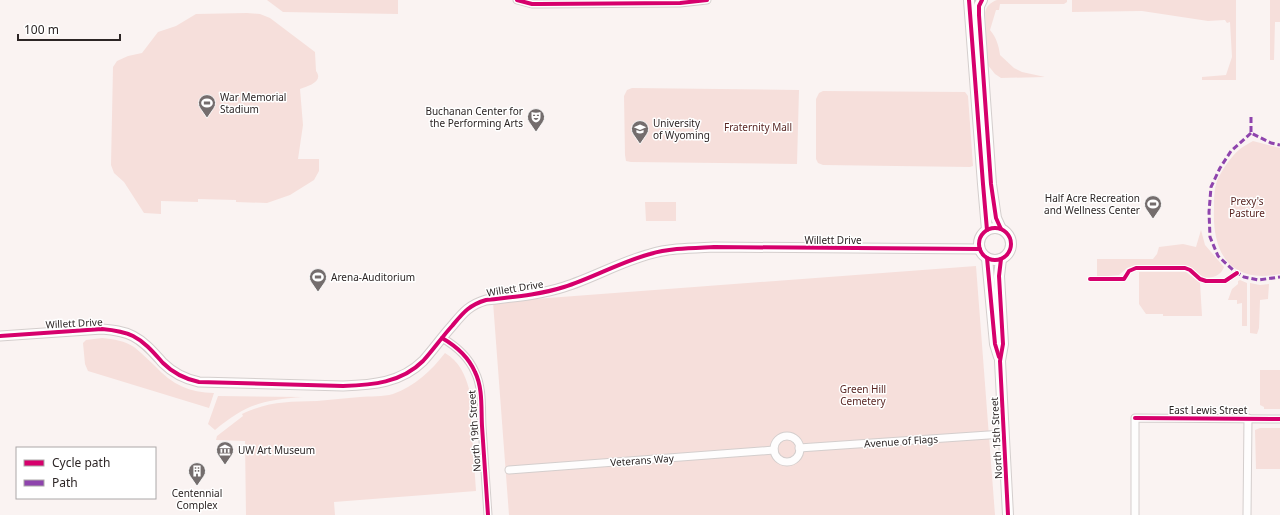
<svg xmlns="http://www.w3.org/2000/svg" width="1280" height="515" viewBox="0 0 1280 515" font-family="'Noto Sans',sans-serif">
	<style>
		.green { fill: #f6dfdb }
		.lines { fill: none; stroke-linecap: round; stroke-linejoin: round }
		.minor-casing { stroke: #d4cecd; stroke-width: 9 }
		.tertiary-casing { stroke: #d4cecd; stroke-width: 11 }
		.secondary-casing { stroke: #d4cecd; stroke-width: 12 }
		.minor { stroke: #fefdfd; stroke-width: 7 }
		.tertiary { stroke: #fefdfd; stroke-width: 9 }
		.secondary { stroke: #fefdfd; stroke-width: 10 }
		.quiet { stroke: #8e44ad; stroke-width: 3; stroke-dasharray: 6 3; stroke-linecap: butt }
		.cycleway-casing { stroke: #fff; stroke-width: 6 }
		.cycleway { stroke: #d6006c; stroke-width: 4 }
		.labels { text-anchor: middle; stroke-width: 3; stroke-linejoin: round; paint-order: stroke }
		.poi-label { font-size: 10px; fill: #2c2525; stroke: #fff; text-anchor: start }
		.park-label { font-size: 10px; fill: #592623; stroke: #fff }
		.street-label { font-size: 10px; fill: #2c2525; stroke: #fff }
	</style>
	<rect width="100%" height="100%" fill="#faf3f2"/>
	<g class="green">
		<path d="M 267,0 L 398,0 L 398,14 L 283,12 Z"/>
		<path d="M 997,0 L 1067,0 L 1067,2 L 1064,4 L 1000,4 L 999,10 L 996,10 L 990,30 C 996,37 999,46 1000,55 L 1014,68 L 1022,72 L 1045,77 L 1001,78 L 995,74 L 987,64 L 985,13 C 986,6 991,2 997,0 Z"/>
		<path d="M 1072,0 L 1236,0 L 1236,80 L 1202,80 L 1202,77 L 1226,75 L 1232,57 L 1230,22 L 1227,23 L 1225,20 L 1208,21 L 1142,11 L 1072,12 Z"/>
		<path d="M 1270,0 L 1280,0 L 1280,22 L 1275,22 L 1274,60 L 1270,60 Z"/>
		<path d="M 247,13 L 260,14 L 270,18 L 315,52 L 316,71 C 324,82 308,86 300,89 L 303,125 L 298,159 L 319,159 L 319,171 L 314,180 L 290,195 L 267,203 L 236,202 L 236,200 L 198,199 L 198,202 L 161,201 L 161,214 L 144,213 L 124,182 L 114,173 L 111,165 L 113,67 L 117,61 L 128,56 L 142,53 L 158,32 L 176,26 L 196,14 Z"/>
		<path d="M 632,88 L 799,90 L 797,164 L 631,162 L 626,161 L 625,155 L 624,96 L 627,90 Z"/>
		<path d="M 823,91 L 965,92 L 968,96 L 973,166 L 970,167 L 823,165 L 818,163 L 816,159 L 816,99 L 819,93 Z"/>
		<path d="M 1253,141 L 1280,148 L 1280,274 C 1231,284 1212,254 1214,209 C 1214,200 1214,189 1217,181 C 1221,171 1232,155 1240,149 C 1244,146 1249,143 1253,141 Z"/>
		<path d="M 645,202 L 676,202 L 676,221 L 646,221 Z"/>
		<path d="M 1201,230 L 1205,245 L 1224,267 C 1221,276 1210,280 1202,276 C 1196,273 1194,268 1188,266 L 1136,265 L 1127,268 L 1119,275 L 1097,277 L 1097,259 L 1153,259 L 1157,254 L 1159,247 L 1183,244 L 1196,247 Z"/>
		<path d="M 976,266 L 995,515 L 509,515 L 493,302 Z"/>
		<path d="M 1139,272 L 1186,272 L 1200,283 L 1202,316 L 1163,316 L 1163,314 L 1146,314 L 1139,304 Z"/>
		<path d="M 1240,280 L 1247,283 L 1247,326 L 1242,326 L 1242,303 L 1237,304 L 1237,300 L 1228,300 L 1232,289 L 1238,284 L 1238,281 Z"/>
		<path d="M 1250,283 L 1260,285 L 1269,284 L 1268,299 L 1260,300 L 1259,328 L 1257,334 L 1250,333 Z"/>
		<path d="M 102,338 C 114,339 125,341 134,347 C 142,353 148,360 155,366 C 171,384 190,393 214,393 L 209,408 L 88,371 L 85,364 L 83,343 L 86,340 Z"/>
		<path d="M 445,353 C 459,361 465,374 469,389 L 476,491 L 334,502 L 335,515 L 246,515 L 245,441 L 216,440 L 217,436 L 243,416 L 242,414 C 270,401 287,402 317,401 C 331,400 345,398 360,397 C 370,396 383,397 393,394 C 415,386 431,371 445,353 Z"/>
		<path d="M 1260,370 L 1280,370 L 1280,409 L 1264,409 L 1264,407 L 1260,405 Z"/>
		<path d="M 218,396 L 303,397 C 263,400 246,404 215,430 L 208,424 Z"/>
		<path d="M 1260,428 L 1280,428 L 1280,469 L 1256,469 L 1255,430 Z"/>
	</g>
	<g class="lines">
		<g class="minor-casing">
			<g id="minor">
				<path d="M 517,0 L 532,4 L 539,4 L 680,3 L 707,0"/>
				<path d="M 442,338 C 456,346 468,356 475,372 C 483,388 481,409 482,426 C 484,456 486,485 488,515"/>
				<circle cx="787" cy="449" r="13"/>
				<path d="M 799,448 L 1003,434"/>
				<path d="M 509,470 L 774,450"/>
				<path d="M 1135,515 L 1135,418 L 1280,419"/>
				<path d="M 1247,515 L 1248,418"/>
			</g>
		</g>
		<g class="tertiary-casing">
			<path id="tertiary" d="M 0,336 L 102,329 C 113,330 123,331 133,336 C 145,342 154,353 163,363 C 173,373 185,379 199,382 L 343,386 C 372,385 401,383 423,361 C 433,350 442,337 452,326 C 463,313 469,305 486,300 C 512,297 539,295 564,287 C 593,278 620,262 650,254 C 670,248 693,248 714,247 L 980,249"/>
		</g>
		<g class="secondary-casing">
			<g id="secondary">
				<path d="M 969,0 L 983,184 L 987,230"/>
				<path d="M 982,0 L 979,6 L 979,15 L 991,184 L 996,218 L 1001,229"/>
				<circle cx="995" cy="244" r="16"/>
				<path d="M 987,258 L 995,344 L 999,357"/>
				<path d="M 1001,259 L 999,276 L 1003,344 L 1000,361 L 1008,515"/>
			</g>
		</g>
		<use href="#minor" class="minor"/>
		<use href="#tertiary" class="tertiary"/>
		<use href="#secondary" class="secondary"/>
		<g class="quiet">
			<path d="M 1251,117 L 1251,133 L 1271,143 L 1280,145"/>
			<path d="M 1251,133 L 1231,151 L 1220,168 L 1211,187 L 1209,212 L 1210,237 L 1218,256 L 1233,270 L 1244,277 L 1258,280 L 1280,277"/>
		</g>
		<g class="cycleway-casing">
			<g id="cycleway">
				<path d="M 517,0 L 532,4 L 539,4 L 680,3 L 707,0"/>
				<path d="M 969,0 L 983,184 L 987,230"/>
				<path d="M 982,0 L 979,6 L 979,15 L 991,184 L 996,218 L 1001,229"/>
				<circle cx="995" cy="244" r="16"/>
				<path d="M 987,258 L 995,344 L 999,357"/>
				<path d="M 1001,259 L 999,276 L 1003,344 L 1000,361 L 1008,515"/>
				<path d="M 1090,279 L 1124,279 L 1129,271 L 1136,268 L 1185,268 L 1190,270 L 1200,279 L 1206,281 L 1225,281 L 1237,273"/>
				<path d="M 0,336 L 102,329 C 113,330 123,331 133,336 C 145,342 154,353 163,363 C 173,373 185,379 199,382 L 343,386 C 372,385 401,383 423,361 C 433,350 442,337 452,326 C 463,313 469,305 486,300 C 512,297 539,295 564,287 C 593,278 620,262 650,254 C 670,248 693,248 714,247 L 980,249"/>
				<path d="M 442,338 C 456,346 468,356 475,372 C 483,388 481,409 482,426 C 484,456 486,485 488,515"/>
				<path d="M 1135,418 L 1280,419"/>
			</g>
		</g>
		<use href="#cycleway" class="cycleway"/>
	</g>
	<defs>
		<g id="stadium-pin" transform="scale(0.9)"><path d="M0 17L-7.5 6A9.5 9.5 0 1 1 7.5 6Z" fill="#746d6d" stroke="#fff"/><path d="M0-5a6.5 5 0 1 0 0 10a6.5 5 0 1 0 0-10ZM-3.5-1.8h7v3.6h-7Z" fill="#fff"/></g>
		<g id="theatre-pin" transform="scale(0.9)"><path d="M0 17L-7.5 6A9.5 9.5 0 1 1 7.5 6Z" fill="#746d6d" stroke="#fff"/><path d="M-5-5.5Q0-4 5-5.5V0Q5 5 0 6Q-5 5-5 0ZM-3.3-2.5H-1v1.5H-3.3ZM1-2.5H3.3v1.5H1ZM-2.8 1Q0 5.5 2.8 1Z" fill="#fff"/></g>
		<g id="university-pin" transform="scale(0.9)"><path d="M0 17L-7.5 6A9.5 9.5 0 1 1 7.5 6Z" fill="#746d6d" stroke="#fff"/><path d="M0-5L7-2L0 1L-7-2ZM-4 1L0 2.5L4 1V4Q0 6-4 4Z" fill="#fff"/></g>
		<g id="museum-pin" transform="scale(0.9)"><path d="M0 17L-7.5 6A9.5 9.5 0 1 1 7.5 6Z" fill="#746d6d" stroke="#fff"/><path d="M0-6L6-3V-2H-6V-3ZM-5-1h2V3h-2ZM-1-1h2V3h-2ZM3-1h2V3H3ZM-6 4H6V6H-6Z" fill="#fff"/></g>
		<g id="building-pin" transform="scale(0.9)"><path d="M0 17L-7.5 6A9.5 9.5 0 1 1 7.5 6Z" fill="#746d6d" stroke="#fff"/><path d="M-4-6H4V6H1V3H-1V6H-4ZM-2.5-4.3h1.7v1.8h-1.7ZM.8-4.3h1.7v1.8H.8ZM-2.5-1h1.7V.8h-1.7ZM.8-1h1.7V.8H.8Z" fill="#fff"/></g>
	</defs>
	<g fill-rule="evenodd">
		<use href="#stadium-pin" x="207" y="103"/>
		<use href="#theatre-pin" x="536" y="117"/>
		<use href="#university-pin" x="640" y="129"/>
		<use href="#stadium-pin" x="1153" y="204"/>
		<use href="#stadium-pin" x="318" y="277"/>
		<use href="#museum-pin" x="225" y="450"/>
		<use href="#building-pin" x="197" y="471"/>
	</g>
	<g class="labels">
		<g class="poi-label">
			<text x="220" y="101">War Memorial<tspan x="220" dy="12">Stadium</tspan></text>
			<text x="523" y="115" text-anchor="end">Buchanan Center for<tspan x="523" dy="12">the Performing Arts</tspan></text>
			<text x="653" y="127">University<tspan x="653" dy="12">of Wyoming</tspan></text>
			<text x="1140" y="202" text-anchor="end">Half Acre Recreation<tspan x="1140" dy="12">and Wellness Center</tspan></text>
			<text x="331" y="281">Arena-Auditorium</text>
			<text x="238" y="454">UW Art Museum</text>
			<text x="197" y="497" text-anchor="middle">Centennial<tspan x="197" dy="12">Complex</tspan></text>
		</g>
		<g class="park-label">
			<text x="758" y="131">Fraternity Mall</text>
			<text x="1247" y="205">Prexy's<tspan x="1247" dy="12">Pasture</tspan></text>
			<text x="863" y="393">Green Hill<tspan x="863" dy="12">Cemetery</tspan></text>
		</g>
		<g class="street-label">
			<text x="833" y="244">Willett Drive</text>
			<text transform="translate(515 288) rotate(-9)" y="4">Willett Drive</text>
			<text transform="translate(74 323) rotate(-3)" y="4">Willett Drive</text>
			<text x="1208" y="414">East Lewis Street</text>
			<text transform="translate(474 431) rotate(-94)" y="4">North 19th Street</text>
			<text transform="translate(996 438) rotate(-93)" y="4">North 15th Street</text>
			<text transform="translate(901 441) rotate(-4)" y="4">Avenue of Flags</text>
			<text transform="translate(642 460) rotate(-4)" y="4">Veterans Way</text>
		</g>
	</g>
	<rect x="16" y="447" width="140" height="52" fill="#ffffff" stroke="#aba8a8"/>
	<rect x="24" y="460" width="20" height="6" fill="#d6006c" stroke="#aba8a8"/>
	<text x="52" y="467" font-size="12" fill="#2c2525">Cycle path</text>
	<rect x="24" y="480" width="20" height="6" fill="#8e44ad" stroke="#aba8a8"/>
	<text x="52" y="487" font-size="12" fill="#2c2525">Path</text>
	<path d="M18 34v6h102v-6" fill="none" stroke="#2c2525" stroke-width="2"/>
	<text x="24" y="34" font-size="12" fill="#2c2525" stroke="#ffffff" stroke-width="3" paint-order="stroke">100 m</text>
</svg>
